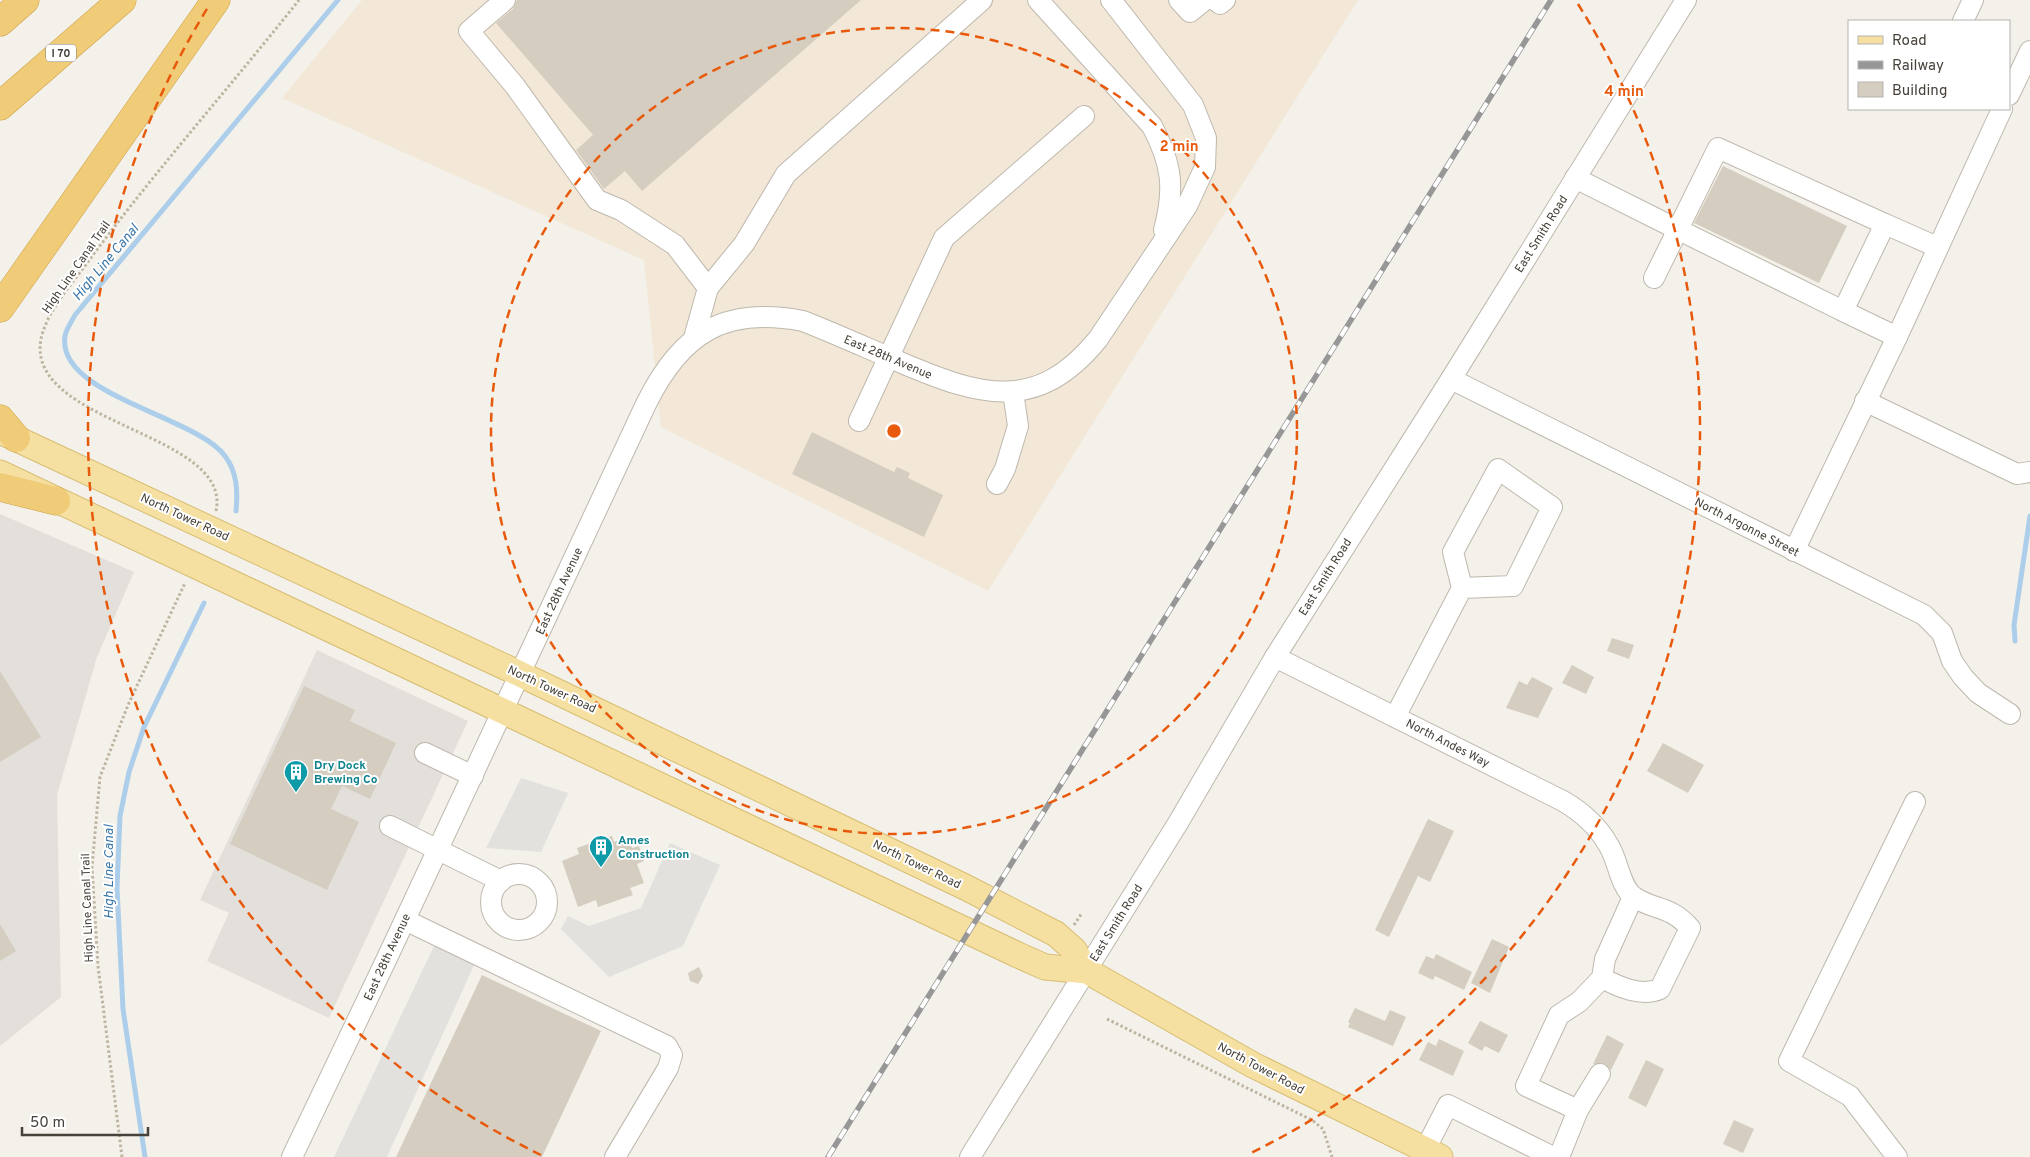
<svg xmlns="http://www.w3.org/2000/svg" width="2030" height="1157" viewBox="0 0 2030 1157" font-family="Overpass,sans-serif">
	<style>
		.commercial { fill: #f3e8d7 }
		.industrial { fill: #e3e0db }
		.parking { fill: #e2e1de }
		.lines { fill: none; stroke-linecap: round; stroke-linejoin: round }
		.stream { stroke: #acceea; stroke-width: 5 }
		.building { fill: #d4cdc0 }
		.minor-casing { stroke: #beb8ad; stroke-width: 22 }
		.major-casing { stroke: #d8bd72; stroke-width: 27 }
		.highway-casing { stroke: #cea248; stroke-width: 29 }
		.path { stroke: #beb4a0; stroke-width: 3; stroke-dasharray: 2.5 2.5; stroke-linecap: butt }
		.minor { stroke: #fff; stroke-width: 20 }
		.major { stroke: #f5e0a1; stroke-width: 25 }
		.highway { stroke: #f0cc78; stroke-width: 28 }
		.rail-casing { stroke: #979797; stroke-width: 5.5 }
		.rail { stroke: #fff; stroke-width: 4; stroke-dasharray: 11; stroke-linecap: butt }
		.ring { fill: none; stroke: #e8590c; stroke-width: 2.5; stroke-dasharray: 9 6 }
		.labels { text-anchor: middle; stroke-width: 4; stroke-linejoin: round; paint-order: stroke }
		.shield { fill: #fff; stroke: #7e7a74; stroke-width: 1 }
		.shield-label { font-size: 11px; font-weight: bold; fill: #464139 }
		.street-label { font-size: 12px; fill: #464139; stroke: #fff }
		.culture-label { font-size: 12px; font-weight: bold; fill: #0d838f; stroke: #fff; text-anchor: start }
		.water-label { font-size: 14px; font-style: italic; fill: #3c77a8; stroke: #fff }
		.centre { fill: #e8590c; stroke: #fff; stroke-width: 2.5 }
		.ring-label { font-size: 15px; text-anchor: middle; font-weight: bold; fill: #e8590c; stroke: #fff; stroke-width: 4; stroke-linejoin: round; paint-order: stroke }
	</style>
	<rect width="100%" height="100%" fill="#f3f1ea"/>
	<path class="commercial" d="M 362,0 L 1358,0 L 988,591 L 661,427 L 644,260 L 282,98 Z"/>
	<g class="industrial">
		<path d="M 0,514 L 134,572 L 97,657 L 57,795 L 61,997 L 0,1046 Z"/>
		<path d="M 317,650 L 468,721 L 329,1018 L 207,961 L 229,913 L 200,900 Z"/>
	</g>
	<g class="parking">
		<path d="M 521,778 L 568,793 L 541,852 L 486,848 Z"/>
		<path d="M 670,843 L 720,865 L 683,946 L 609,977 L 561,929 L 568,916 L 589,926 L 641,908 Z"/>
		<path d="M 434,946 L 475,963 L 387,1157 L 334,1157 Z"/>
	</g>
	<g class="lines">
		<g class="stream">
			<path d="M 236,511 C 238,491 237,472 225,456 C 196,416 56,395 65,336 C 66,329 72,321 75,315 L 338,0"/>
			<path d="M 2015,641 L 2014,625 L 2030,516"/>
			<path d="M 145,1157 L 123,1009 L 117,888 L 120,816 L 129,772 L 144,727 L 204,603"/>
		</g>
	</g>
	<g class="building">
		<path d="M 517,0 L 861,0 L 642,191 L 625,171 L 604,189 L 576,150 L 593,135 L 496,23 L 513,9 Z"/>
		<path d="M 1723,166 L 1847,226 L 1819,283 L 1694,223 Z"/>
		<path d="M 812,432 L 894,472 L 897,467 L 910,473 L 908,478 L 943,495 L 924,537 L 792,474 Z"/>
		<path d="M 1612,638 L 1634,645 L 1629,659 L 1607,651 Z"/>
		<path d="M 1572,665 L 1594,677 L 1586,694 L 1562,683 Z"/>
		<path d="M 0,671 L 41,737 L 0,762 Z"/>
		<path d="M 1532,677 L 1553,688 L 1538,718 L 1506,708 L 1519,681 L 1527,685 Z"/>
		<path d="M 304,686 L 355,710 L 350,721 L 396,743 L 370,799 L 342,786 L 331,809 L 359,822 L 327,890 L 230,844 Z"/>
		<path d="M 1663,743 L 1704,765 L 1688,793 L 1647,771 Z"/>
		<path d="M 1428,819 L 1454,831 L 1430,882 L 1418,876 L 1389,937 L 1375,930 Z"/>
		<path d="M 612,836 L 614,842 L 628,837 L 632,848 L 639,846 L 644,861 L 637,864 L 644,883 L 630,888 L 633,895 L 598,907 L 596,900 L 578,907 L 562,861 L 579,854 L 577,848 Z"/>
		<path d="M 0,924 L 16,951 L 0,961 Z"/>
		<path d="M 1492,939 L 1509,947 L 1490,993 L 1471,983 Z"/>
		<path d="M 1436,954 L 1472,972 L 1464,990 L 1435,976 L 1433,980 L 1418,973 L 1426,956 L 1434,959 Z"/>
		<path d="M 699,967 L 703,976 L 698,984 L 690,981 L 688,973 Z"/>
		<path d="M 482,975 L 601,1031 L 542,1157 L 396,1157 Z"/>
		<path d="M 1355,1008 L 1385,1021 L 1390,1010 L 1406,1017 L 1393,1046 L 1348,1027 L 1350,1023 L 1348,1022 Z"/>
		<path d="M 1480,1021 L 1508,1035 L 1499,1053 L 1485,1046 L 1482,1051 L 1468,1043 Z"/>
		<path d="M 1607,1035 L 1624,1044 L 1611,1070 L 1606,1064 L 1593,1064 Z"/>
		<path d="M 1439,1039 L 1464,1051 L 1453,1076 L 1419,1060 L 1428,1042 L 1436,1046 Z"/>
		<path d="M 1646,1060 L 1664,1069 L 1646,1107 L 1628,1098 Z"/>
		<path d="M 1734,1120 L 1754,1129 L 1743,1153 L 1723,1144 Z"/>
	</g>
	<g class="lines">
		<g class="minor-casing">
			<g id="minor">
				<path d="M 505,0 L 469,31 L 515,86 L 597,200 L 621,210 L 675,245 L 708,288"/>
				<path d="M 1038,0 L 1152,126 C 1172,164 1175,188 1164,230"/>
				<path d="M 1179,0 L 1190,12 L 1205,0"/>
				<path d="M 1215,0 L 1220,4 L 1225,0"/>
				<path d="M 1963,21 L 1973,0"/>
				<path d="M 2009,95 L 2030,51"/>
				<path d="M 1575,178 C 1664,223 1754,267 1843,311 L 1885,224 L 1718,148 L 1654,278"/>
				<path d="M 1885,224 L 1937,247"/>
				<path d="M 1843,311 L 1897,337"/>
				<path d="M 694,338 L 708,288 L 744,244 L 786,174 L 982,0"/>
				<path d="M 1451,379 L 1924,615 L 1942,633 L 1952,661 L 1963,677 L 1978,693 L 2010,714"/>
				<path d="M 1865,401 L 2017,474 L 2030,472"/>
				<path d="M 859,421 L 944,238 L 1084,116"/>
				<path d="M 997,484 L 1005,469 L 1018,426 L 1013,392"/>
				<path d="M 1794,551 L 1897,337 L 2002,109"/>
				<path d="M 1275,657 L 1563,801 C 1582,812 1598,826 1609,846 C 1618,860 1620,887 1634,897 C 1655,911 1670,905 1690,928 L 1660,989 C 1641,997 1619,987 1602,978 L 1579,1002 L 1559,1015 L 1526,1086 L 1578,1110 L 1559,1157"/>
				<path d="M 1395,717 L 1462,588 L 1453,552 L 1498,469 L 1552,507 L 1513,586 L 1462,588"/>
				<path d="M 425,753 L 473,776"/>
				<path d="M 390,826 L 501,881"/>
				<circle cx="519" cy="902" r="28"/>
				<path d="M 405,920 L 667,1046 L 672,1055 L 668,1068 L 615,1157"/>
				<path d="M 1602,978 L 1605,959 L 1633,897"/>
				<path d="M 1578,1110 L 1600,1074"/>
				<path d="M 1425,1150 L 1448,1105 L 1553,1157"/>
				<path d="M 292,1157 L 388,956 L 646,404 C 681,333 724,306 803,321 C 836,334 869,349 902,363 C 980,396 1037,414 1098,339 L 1187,206 L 1205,167 L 1206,138 L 1193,105 L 1111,0"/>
				<path d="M 970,1157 L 1178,823 L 1275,657 L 1451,379 L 1686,0"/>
				<path d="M 1897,1157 L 1850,1096 L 1789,1061 L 1915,802"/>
			</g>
		</g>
		<g class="major-casing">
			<g id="major">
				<path d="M 0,431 L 520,674 L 965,887 L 1056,934 L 1074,950 L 1087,971"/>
				<path d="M 0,473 L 1018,955 L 1045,967 L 1087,971 L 1253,1065 L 1440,1157"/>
			</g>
		</g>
		<g class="highway-casing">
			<g id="highway">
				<path d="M 0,22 L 25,0"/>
				<path d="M 0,106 L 122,0"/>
				<path d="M 0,308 L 216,0"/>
				<path d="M 0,419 L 16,438"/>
				<path d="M 0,487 L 56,501"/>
			</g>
		</g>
		<g class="path">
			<path d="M 216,511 C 233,432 25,425 41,339 C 47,310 73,283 90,259 C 156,170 230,87 299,0"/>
			<path d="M 1074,925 L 1082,913"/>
			<path d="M 1107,1019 L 1312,1120 L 1323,1129 L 1332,1157"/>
			<path d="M 122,1157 L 98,966 L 92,867 L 100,777 L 128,705 L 185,583"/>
		</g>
		<use href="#minor" class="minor"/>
		<use href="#major" class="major"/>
		<use href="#highway" class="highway"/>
		<g class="rail-casing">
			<path id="rail" d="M 828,1157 L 1551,0"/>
		</g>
		<use href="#rail" class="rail"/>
	</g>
	<g class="ring">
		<circle cx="894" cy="431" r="403"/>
		<path d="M541 1155A806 806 0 0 1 210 4M1578 4A806 806 0 0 1 1247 1155"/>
	</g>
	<defs>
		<g id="building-pin" transform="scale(1.25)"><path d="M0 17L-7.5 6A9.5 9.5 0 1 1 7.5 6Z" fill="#0f9aa8" stroke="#fff"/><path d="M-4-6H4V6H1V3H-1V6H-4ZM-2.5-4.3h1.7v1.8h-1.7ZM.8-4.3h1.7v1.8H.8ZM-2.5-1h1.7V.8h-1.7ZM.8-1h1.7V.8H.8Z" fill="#fff"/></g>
	</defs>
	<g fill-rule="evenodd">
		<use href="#building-pin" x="296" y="772"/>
		<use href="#building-pin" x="601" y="847"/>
	</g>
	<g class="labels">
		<rect class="shield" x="46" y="44.5" width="30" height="17" rx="4"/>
		<g class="shield-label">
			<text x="61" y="57">I 70</text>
		</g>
		<g class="street-label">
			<text transform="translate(1541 234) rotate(-58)" y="4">East Smith Road</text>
			<text transform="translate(76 267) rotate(-55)" y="4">High Line Canal Trail</text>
			<text transform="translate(888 357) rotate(23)" y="4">East 28th Avenue</text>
			<text transform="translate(185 517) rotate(25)" y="4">North Tower Road</text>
			<text transform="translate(1747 527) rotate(27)" y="4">North Argonne Street</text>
			<text transform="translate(1325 577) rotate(-58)" y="4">East Smith Road</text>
			<text transform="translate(559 591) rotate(-65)" y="4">East 28th Avenue</text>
			<text transform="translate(552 689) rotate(25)" y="4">North Tower Road</text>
			<text transform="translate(1448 743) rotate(27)" y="4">North Andes Way</text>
			<text transform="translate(917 864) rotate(26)" y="4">North Tower Road</text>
			<text transform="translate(87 908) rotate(-92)" y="4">High Line Canal Trail</text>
			<text transform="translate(1116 923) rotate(-58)" y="4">East Smith Road</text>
			<text transform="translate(387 957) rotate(-65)" y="4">East 28th Avenue</text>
			<text transform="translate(1261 1068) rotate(28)" y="4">North Tower Road</text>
		</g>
		<g class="culture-label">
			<text x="314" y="769">Dry Dock<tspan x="314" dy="14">Brewing Co</tspan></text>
			<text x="618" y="844">Ames<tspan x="618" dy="14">Construction</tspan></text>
		</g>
		<g class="water-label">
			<text transform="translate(105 262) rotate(-50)" y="5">High Line Canal</text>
			<text transform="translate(108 872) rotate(-90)" y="5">High Line Canal</text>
		</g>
	</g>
	<circle cx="894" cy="431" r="8" class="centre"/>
	<g class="ring-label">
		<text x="1624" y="96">4 min</text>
		<text x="1179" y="151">2 min</text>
	</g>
	<rect x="1848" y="20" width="162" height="90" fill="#ffffff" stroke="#b5b3b0"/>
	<rect x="1858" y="36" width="25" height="8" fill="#f5e0a1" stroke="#b5b3b0"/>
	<text x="1892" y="45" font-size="15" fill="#464139">Road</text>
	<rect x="1858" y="61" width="25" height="8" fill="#979797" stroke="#b5b3b0"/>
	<text x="1892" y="70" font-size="15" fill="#464139">Railway</text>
	<rect x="1858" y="82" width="25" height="15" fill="#d4cdc0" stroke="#b5b3b0"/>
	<text x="1892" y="95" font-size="15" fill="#464139">Building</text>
	<path d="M22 1127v8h126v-8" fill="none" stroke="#464139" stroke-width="2.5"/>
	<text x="30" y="1127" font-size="15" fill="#464139" stroke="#ffffff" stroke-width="4" paint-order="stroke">50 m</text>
</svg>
